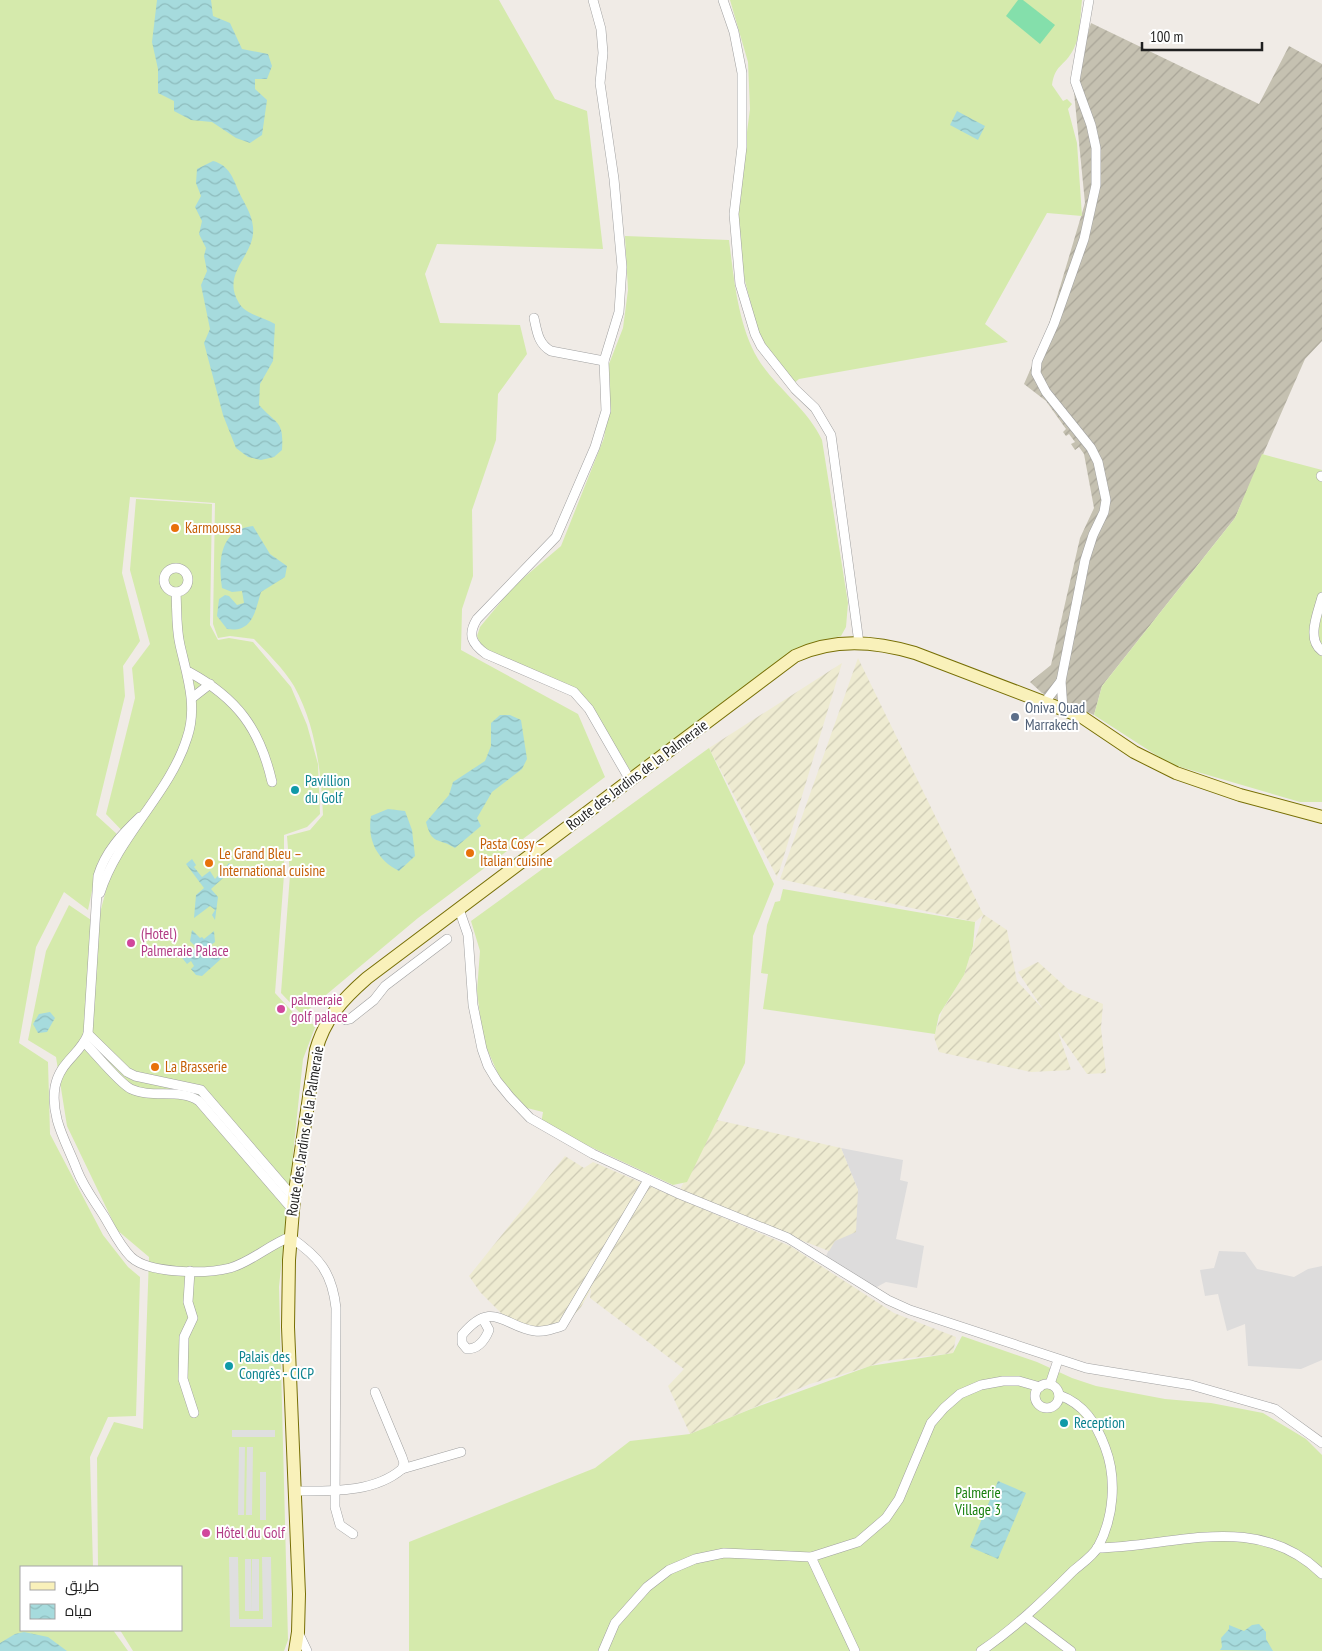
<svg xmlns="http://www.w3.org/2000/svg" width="1322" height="1651" viewBox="0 0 1322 1651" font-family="'PT Sans Narrow',Cairo,sans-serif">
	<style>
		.residential { fill: #dddcdc }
		.construction { fill: url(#construction-furrows) }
		.farmland { fill: url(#farmland-furrows) }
		.grass { fill: #d5eaac }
		.pitch { fill: #84dfab }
		.parking { fill: #dfdfdf }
		.water { fill: url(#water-waves) }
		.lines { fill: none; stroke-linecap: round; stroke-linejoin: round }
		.street-casing { stroke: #a0a0a0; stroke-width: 10 }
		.secondary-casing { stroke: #776f05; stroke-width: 14 }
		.street { stroke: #fff; stroke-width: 9 }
		.secondary { stroke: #f9f1ba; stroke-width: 12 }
		.food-dot { fill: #e8710a; stroke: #fff; stroke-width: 2 }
		.service-dot { fill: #5c6f8a; stroke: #fff; stroke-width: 2 }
		.culture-dot { fill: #0f9aa8; stroke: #fff; stroke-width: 2 }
		.hotel-dot { fill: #d1479c; stroke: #fff; stroke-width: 2 }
		.labels { text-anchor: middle; stroke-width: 4; stroke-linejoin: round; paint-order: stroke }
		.food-label { font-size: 15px; fill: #c56008; stroke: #fff; text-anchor: start }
		.service-label { font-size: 15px; fill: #4e5e75; stroke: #fff; text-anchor: start }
		.street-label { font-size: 15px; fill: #1f1f1f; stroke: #fff }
		.culture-label { font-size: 15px; fill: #0d838f; stroke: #fff; text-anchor: start }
		.hotel-label { font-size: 15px; fill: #b23c85; stroke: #fff; text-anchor: start }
		.park-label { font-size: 15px; fill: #177f0c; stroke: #fff }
	</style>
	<defs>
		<pattern id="construction-furrows" width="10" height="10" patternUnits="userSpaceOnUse" patternTransform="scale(1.25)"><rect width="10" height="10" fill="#c5c1b1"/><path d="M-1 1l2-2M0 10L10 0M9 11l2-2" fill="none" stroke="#a9a598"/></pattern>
		<pattern id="farmland-furrows" width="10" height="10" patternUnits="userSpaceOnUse" patternTransform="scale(1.25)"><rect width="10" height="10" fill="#eeebd1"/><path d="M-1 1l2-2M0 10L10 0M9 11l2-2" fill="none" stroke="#ccc9b3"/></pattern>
		<pattern id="water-waves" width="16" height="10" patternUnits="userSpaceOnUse" patternTransform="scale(1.25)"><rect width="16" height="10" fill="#a6dbdd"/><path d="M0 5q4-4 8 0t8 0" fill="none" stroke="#8ebcbd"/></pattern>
	</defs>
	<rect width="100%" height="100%" fill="#f0ebe6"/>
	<g class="residential">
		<path d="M 841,1148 L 903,1160 L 900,1180 L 908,1182 L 896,1239 L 924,1246 L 917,1288 L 886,1282 L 875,1288 L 826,1256 L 858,1190 Z"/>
		<path d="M 1219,1251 L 1245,1252 L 1257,1269 L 1294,1277 L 1308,1269 L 1322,1266 L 1322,1360 L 1301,1369 L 1248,1366 L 1245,1324 L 1227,1331 L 1218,1294 L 1205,1296 L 1200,1270 L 1214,1268 Z"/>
	</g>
	<path class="construction" d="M 1091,23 L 1259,104 L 1289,46 L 1322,64 L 1322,341 L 1305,359 L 1235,518 L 1102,686 L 1094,715 L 1042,693 L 1030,682 L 1051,665 L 1080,538 L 1094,508 L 1084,454 L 1079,447 L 1075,450 L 1071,444 L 1075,442 L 1069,434 L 1066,436 L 1063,432 L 1066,429 L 1046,401 L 1024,384 L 1046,334 L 1085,203 L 1073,82 Z"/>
	<g class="farmland">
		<path d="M 858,658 L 983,914 L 1007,930 L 1017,981 L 1043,1009 L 1018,972 L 1038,962 L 1068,989 L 1103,1004 L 1101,1028 L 1106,1073 L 1087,1074 L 1058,1032 L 1071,1070 L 1031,1072 L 939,1052 L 934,1037 L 942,1011 L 964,975 L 983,915 L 975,922 L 780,879 Z"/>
		<path d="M 842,663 L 780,869 L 774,884 L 777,877 L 709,748 Z"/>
		<path d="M 717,1120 L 841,1148 L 858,1190 L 856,1232 L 835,1241 L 829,1251 L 678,1193 Z"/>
		<path d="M 565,1156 L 584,1168 L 593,1162 L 790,1246 L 894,1313 L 956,1337 L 953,1353 L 884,1361 L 870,1366 L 810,1384 L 690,1434 L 668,1386 L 684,1369 L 590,1298 L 591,1289 L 581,1307 L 567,1323 L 535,1329 L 503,1315 L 480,1292 L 469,1276 Z"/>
	</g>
	<g class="grass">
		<path d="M 0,0 L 499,0 L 555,99 L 587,111 L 603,249 L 437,244 L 425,274 L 440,323 L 520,325 L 527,354 L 498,394 L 496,440 L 472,510 L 473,576 L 462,609 L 461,650 L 578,714 L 605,777 L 418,918 L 302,1015 L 281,993 L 290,875 L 287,836 L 310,830 L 323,815 C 321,771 316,726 294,686 C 284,669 267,653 254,639 L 230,636 L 218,638 L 213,624 L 215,503 L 130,497 L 122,573 L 140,641 L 123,666 L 125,696 L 96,815 L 118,835 L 98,862 L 88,910 L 64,892 L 36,947 L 19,1043 L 48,1062 L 50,1134 L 103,1235 L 128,1267 L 140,1277 L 136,1416 L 108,1417 L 90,1457 L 93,1567 L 21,1567 L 21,1630 L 113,1630 L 128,1651 L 0,1651 Z"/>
		<path d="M 730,0 L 1082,0 C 1080,15 1081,38 1072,52 C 1063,67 1055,65 1052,85 L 1063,101 L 1067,99 L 1072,104 L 1068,109 L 1077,143 L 1082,216 L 1047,213 L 985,324 L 1008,342 L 799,379 L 793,384 L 759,336 L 741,265 L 738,201 L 750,109 L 748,62 Z"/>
		<path d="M 625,236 L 729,240 C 734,279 738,325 758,359 C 776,388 807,408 822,440 L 848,603 L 846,627 L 841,636 L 811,644 L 636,770 L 630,770 L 587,700 L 577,692 L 495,655 L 482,647 L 477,636 L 480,627 L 514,586 L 561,546 L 604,438 L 610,402 L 609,364 L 623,328 L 628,290 Z"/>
		<path d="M 1262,454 L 1322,470 L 1322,802 L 1300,802 L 1170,764 L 1094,715 L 1102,686 L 1235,518 Z"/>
		<path d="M 136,499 L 212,504 L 210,625 L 218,640 L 229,638 L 253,642 L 291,687 L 307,725 L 318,764 L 320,814 L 307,827 L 284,835 L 284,875 L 275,993 L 301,1021 L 316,1025 L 303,1059 L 279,1287 L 288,1640 L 284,1651 L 133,1651 L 120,1630 L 181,1630 L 181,1567 L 98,1567 L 97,1458 L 114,1422 L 143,1429 L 149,1257 L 117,1230 L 67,1126 L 56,1057 L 28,1040 L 46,951 L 69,905 L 97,924 L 112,868 L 129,838 L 106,814 L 135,698 L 132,668 L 150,644 L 130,570 Z"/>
		<path d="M 709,748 L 774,884 L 753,936 L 745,1063 L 687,1182 L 673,1185 L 541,1124 L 543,1112 L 527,1108 L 520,1103 L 499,1076 L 483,1040 L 477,991 L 480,951 L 471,921 Z"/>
		<path d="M 783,889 L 975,922 L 973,946 L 964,975 L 939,1015 L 935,1034 L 763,1009 L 768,974 L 761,973 L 767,925 L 775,902 L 780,901 Z"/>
		<path d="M 962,1336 L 1037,1362 L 1072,1378 L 1096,1386 L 1165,1399 L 1211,1403 L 1263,1413 L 1306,1439 L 1322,1455 L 1322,1651 L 409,1651 L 409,1542 L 595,1468 L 630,1441 L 690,1434 L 751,1409 L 870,1366 L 953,1353 Z"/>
	</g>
	<path class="pitch" d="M 1018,0 L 1023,0 L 1055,25 L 1040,44 L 1006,16 Z"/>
	<g class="parking">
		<rect x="232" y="1430" width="43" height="7"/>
		<path d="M 239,1447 L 245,1447 L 244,1515 L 238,1515 Z"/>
		<path d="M 247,1447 L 253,1447 L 252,1515 L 246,1515 Z"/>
		<rect x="260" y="1472" width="6" height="48"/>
		<path d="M 229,1557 L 238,1557 L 239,1619 L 263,1619 L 262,1557 L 271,1557 L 272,1627 L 230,1627 Z"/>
		<path d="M 245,1559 L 251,1559 L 252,1611 L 245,1611 Z"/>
		<rect x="252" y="1559" width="7" height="52"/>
	</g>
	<g class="water">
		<path d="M 157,0 L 211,0 L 213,16 L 230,23 L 242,49 L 268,54 L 272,66 L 267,79 L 255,79 L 255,89 L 267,100 L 262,135 L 250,143 L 236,138 L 212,122 L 191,120 L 174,111 L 174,101 L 158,93 L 158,69 L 152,42 Z"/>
		<path d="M 957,111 L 985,126 L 978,140 L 950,125 Z"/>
		<path d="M 213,161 C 229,165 233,178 239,192 C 244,203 252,214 253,227 C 256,256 220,272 239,303 C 246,315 264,317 275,324 L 273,361 L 260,384 L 259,405 C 277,425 284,420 282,450 L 274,457 L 261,460 L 248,457 L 236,448 L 223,415 L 204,343 L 210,329 L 201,285 L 207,271 L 204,256 L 206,248 L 199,234 L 202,221 L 195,207 L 201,196 L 196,183 L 197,169 Z"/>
		<path d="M 253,526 L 270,554 L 287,566 L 285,577 L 261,592 C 255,611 253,633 227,629 L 217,616 L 219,599 L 225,595 L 229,596 L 237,605 L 244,603 L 242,591 L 232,592 L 222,588 C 218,561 220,529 253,526 Z"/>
		<path d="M 500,715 L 510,715 L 521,720 L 527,759 L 522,769 L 492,792 L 477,818 L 481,826 L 455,848 C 438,837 432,846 426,822 L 449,795 L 453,782 L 485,761 L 491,746 L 491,723 Z"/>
		<path d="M 388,809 L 405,811 L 412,830 L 415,856 L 399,871 C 377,860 367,840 371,816 Z"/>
		<path d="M 192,859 L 196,865 L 194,867 L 202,877 L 210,871 L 215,879 L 229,863 L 234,868 L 211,889 L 218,897 L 215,920 L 212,915 L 215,910 L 210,906 L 194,918 L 196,895 L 204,888 L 186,864 Z"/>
		<path d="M 192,930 L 200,938 L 202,937 L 204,939 L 214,931 L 215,942 L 207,948 L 211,953 L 215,950 L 222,958 L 202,976 L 196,975 L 191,969 L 194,966 L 191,961 L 187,964 L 179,954 L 188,947 L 192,951 L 196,947 L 190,941 Z"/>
		<path d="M 50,1012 L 55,1018 L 47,1032 L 38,1033 L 33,1024 L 39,1014 Z"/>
		<path d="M 998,1481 L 1026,1493 L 998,1559 L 970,1547 Z"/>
		<path d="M 1259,1624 L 1266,1632 L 1266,1639 L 1273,1651 L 1220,1650 L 1222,1647 L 1221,1638 L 1229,1629 L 1229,1625 L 1244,1631 L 1252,1625 Z"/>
		<path d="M 24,1632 L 48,1637 L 67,1651 L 0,1651 L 0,1643 L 15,1634 Z"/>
	</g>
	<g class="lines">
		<g class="street-casing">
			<g id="street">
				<path d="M 593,0 L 601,29 L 603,53 L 600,83 L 614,179 L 622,267 L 619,312 L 604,361 L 606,411 L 595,447 L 556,537 L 477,619 C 467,635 472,644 486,654 L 574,692 L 589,709 L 630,780"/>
				<path d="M 723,0 L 734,32 L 742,73 L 742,147 L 734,214 L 740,284 L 755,334 L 761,346 L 795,389 L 815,408 L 831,435 L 859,643"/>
				<path d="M 534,318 C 537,331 538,344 551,351 L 604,361"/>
				<path d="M 1321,476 L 1322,477"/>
				<circle cx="176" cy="580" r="12"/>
				<path d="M 1322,597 C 1318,613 1306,639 1322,651"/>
				<path d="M 189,672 C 237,698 260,729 272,782"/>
				<path d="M 192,698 L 210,684"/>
				<path d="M 1045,702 L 1061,681"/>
				<path d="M 1063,709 L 1061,681 L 1085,560 L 1093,535 L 1104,512 L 1106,500 L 1098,462 L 1091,448 L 1046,392 L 1036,373 L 1037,362 L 1054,324 L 1084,239 L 1096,185 L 1096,148 L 1091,125 L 1075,81 L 1089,0"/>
				<path d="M 140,817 C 122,834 105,852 98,876 L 88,1034 C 80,1055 60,1061 55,1087 C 50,1118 67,1143 77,1170 C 84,1188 94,1200 104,1216 C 112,1229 119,1245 131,1257 C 149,1274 206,1274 230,1268 C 251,1262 269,1245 290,1237 C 319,1257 332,1272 336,1308 L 335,1507 L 340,1525 L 353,1534"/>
				<path d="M 100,893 C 118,836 170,793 187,738 C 198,706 187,676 180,645 C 176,628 177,610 176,592"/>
				<path d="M 459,909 L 468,935 L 473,1005 L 482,1049 L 488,1066 L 497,1081 L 510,1097 L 530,1118 L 593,1154 L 677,1193 L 788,1238 L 888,1300 L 910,1310 L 1086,1368 L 1191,1385 L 1275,1409 L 1322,1443"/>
				<path d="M 332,1013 L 346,1020 L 350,1019 L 374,1000 L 385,986 L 447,939"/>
				<path d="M 88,1034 L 127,1072 L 135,1076 L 201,1090 L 294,1198"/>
				<path d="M 85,1043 C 95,1053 120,1084 131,1089 C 152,1099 180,1088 199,1101 L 293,1210"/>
				<path d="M 190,1271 L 188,1302 L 193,1318 L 184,1337 L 183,1379 L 194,1413"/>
				<path d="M 483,1319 L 489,1330 C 485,1340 479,1349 467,1349 L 462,1343 L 462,1335 C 493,1298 504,1327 535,1331 C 544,1332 553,1329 562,1326 L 648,1180"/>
				<path d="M 1050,1384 L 1058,1360"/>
				<circle cx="1047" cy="1396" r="12"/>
				<path d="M 402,1469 L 461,1452"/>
				<path d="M 296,1491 C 331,1491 374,1493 402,1469 L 404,1463 L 402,1457 L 375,1392"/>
				<path d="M 1097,1548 C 1174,1547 1257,1510 1322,1574"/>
				<path d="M 811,1557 L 855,1651"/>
				<path d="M 1026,1617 L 1071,1651"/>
				<path d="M 298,1632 L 307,1651"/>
				<path d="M 603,1651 L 615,1623 L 647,1587 L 669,1570 L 695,1559 L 724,1553 L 811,1557 L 858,1542 L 886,1518 L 899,1499 L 931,1423 L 944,1408 L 960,1394 L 981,1385 L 1003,1381 L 1019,1381 L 1040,1387"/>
				<path d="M 981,1651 C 1015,1628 1044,1600 1073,1571 C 1081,1564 1093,1556 1098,1547 C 1114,1517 1117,1478 1105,1447 C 1096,1423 1084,1404 1059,1395"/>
			</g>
		</g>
		<g class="secondary-casing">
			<path id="secondary" d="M 295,1651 L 298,1632 L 299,1594 L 288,1327 L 289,1260 L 294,1198 L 316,1050 C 325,1018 343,999 367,978 L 795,656 C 834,638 874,641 915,653 L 1067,711 L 1082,717 L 1134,752 L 1176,773 L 1240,795 L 1322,817"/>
		</g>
		<use href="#street" class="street"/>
		<use href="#secondary" class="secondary"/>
	</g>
	<g class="food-dot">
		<circle cx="175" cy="528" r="5"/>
		<circle cx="470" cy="853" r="5"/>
		<circle cx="209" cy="863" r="5"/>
		<circle cx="155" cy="1067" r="5"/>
	</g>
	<circle class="service-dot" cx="1015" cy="717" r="5"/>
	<g class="culture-dot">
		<circle cx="295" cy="790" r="5"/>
		<circle cx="229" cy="1366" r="5"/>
		<circle cx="1064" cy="1423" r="5"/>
	</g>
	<g class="hotel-dot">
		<circle cx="131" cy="943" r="5"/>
		<circle cx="281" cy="1009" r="5"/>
		<circle cx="206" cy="1533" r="5"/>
	</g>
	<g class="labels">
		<g class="food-label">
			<text x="185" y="533">Karmoussa</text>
			<text x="480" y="849">Pasta Cosy –<tspan x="480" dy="17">Italian cuisine</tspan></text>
			<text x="219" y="859">Le Grand Bleu –<tspan x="219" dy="17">International cuisine</tspan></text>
			<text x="165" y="1072">La Brasserie</text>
		</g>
		<g class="service-label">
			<text x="1025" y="713">Oniva Quad<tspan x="1025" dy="17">Marrakech</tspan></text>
		</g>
		<g class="street-label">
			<text transform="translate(637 775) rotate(-37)" y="5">Route des Jardins de la Palmeraie</text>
			<text transform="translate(305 1131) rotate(-81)" y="5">Route des Jardins de la Palmeraie</text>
		</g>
		<g class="culture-label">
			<text x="305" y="786">Pavillion<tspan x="305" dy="17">du Golf</tspan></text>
			<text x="239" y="1362">Palais des<tspan x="239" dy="17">Congrès - CICP</tspan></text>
			<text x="1074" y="1428">Reception</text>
		</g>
		<g class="hotel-label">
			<text x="141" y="939">(Hotel)<tspan x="141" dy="17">Palmeraie Palace</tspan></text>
			<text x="291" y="1005">palmeraie<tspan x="291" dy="17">golf palace</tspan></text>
			<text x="216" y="1538">Hôtel du Golf</text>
		</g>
		<g class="park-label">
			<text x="978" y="1498">Palmerie<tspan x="978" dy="17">Village 3</tspan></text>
		</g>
	</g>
	<rect x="20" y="1566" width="162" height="65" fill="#ffffff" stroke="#a5a5a5"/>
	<rect x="30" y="1582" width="25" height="8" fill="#f9f1ba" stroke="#a5a5a5"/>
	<text x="65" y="1591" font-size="15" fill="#1f1f1f">طريق</text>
	<rect x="30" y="1604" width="25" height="15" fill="url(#water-waves)" stroke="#a5a5a5"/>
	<text x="65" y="1616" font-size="15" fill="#1f1f1f">مياه</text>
	<path d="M1142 42v8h120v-8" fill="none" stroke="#1f1f1f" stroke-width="2.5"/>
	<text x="1150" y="42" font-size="15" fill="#1f1f1f" stroke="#ffffff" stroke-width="4" paint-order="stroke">100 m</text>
</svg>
